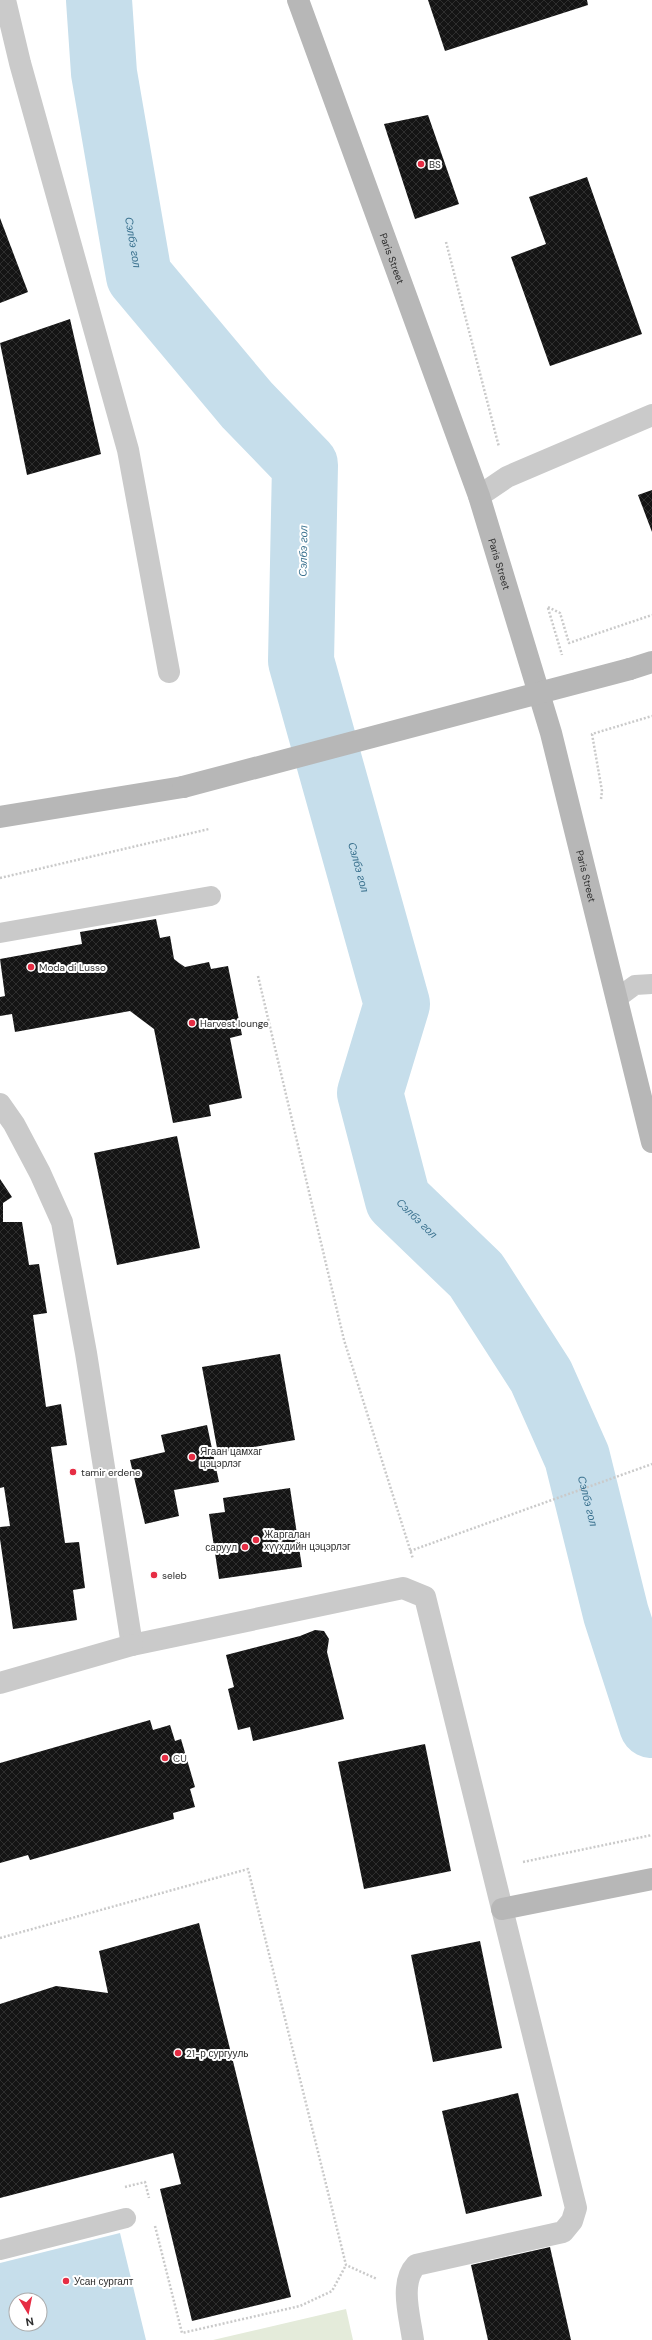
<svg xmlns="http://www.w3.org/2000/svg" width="652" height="2340" viewBox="0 0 652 2340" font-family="'DM Sans',sans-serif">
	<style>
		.green { fill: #e4ebda }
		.water { fill: #c6deeb; fill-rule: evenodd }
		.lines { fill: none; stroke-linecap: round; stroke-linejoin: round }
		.river { stroke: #c6deeb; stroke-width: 66 }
		.building { fill: url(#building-cross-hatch) }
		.path { stroke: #cacaca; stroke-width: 2.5; stroke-dasharray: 2 2; stroke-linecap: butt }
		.lane { stroke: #cacaca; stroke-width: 20 }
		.street { stroke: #cacaca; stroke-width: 22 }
		.secondary { stroke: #b7b7b7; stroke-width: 22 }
		.secondary-bridge { stroke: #b7b7b7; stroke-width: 22 }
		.poi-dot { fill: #e62d44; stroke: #fff; stroke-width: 1.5 }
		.labels { text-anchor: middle; stroke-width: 4; stroke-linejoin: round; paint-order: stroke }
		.poi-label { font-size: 10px; fill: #2d2d2d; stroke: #fff; text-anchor: start }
		.street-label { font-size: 10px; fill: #2d2d2d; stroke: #fff }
		.water-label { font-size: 11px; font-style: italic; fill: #3b728f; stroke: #fff }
	</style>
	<defs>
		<pattern id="building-cross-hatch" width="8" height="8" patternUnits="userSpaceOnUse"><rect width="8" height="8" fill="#141414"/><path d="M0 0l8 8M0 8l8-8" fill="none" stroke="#2e2e2e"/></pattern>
	</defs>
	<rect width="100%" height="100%" fill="#fff"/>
	<path class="green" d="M 346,2309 L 353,2340 L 213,2340 Z"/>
	<path class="water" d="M 120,2233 L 146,2340 L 0,2340 L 0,2263 ZM 16,2300 L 40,2300 L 40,2324 L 16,2324 Z"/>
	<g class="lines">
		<path class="river" id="s1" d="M 99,0 L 104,73 L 139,276 L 247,405 L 305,465 L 301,661 L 397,1004 L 370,1093 L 398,1200 L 476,1275 L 541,1376 L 577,1457 L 616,1614 L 652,1725"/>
	</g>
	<g class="building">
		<path d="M 428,0 L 587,0 L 588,5 L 445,51 Z"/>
		<path d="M 428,115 L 459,204 L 415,219 L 384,124 Z"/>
		<path d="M 587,177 L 642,334 L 550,366 L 511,257 L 546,244 L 529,197 Z"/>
		<path d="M 0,218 L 28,292 L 0,303 Z"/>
		<path d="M 70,319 L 101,454 L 27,475 L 0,343 Z"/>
		<path d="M 652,490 L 652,532 L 638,495 Z"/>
		<path d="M 156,919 L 160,938 L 170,936 L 174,959 L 179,963 L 185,967 L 209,962 L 211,969 L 228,966 L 242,1035 L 230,1038 L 242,1098 L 209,1105 L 211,1116 L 173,1123 L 154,1029 L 130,1011 L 15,1032 L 12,1014 L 0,1016 L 0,997 L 5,996 L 0,959 L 82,944 L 80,932 Z"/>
		<path d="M 177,1136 L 200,1248 L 117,1265 L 94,1153 Z"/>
		<path d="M 0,1179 L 12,1197 L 3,1203 L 3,1222 L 22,1222 L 29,1265 L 39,1264 L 47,1313 L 33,1315 L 46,1407 L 61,1404 L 67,1445 L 51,1447 L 65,1543 L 79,1542 L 85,1588 L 73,1590 L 77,1620 L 13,1629 L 0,1539 L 0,1527 L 10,1526 L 4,1487 L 0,1488 Z"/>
		<path d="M 280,1354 L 295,1440 L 218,1453 L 202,1367 Z"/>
		<path d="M 207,1425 L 219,1482 L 174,1490 L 179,1516 L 145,1524 L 130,1460 L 165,1452 L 161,1435 Z"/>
		<path d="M 290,1488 L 302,1567 L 219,1579 L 209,1514 L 225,1512 L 223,1498 Z"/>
		<path d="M 315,1630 L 324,1631 L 329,1639 L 327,1652 L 344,1719 L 253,1741 L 250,1727 L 238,1730 L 228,1689 L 234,1687 L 226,1655 L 300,1636 Z"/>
		<path d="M 150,1720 L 153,1730 L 170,1725 L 175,1741 L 181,1739 L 195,1787 L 190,1789 L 195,1807 L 173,1813 L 174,1819 L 30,1860 L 28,1855 L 0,1863 L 0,1763 Z"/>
		<path d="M 425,1744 L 451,1871 L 364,1889 L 338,1762 Z"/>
		<path d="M 199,1923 L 291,2297 L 192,2321 L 160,2189 L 181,2184 L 173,2153 L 0,2198 L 0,2004 L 56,1986 L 108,1993 L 99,1951 Z"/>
		<path d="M 480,1941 L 502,2048 L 433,2062 L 411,1955 Z"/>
		<path d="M 518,2093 L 542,2196 L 466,2214 L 442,2111 Z"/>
		<path d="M 550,2247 L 571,2340 L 488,2340 L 471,2265 Z"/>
	</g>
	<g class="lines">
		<g class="path">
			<path d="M 446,242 L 499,447"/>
			<path d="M 548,607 L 560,613 L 569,643 L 652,615"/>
			<path d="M 548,608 L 562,655"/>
			<path d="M 601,799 L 602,791 L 592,734 L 652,716"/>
			<path d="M 0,878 L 209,829"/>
			<path d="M 258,976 L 344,1340 L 413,1559"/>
			<path d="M 410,1551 L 652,1464"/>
			<path d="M 523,1862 L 652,1835"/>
			<path d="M 0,1938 L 248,1869 L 346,2265 L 377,2279"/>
			<path d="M 125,2187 L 145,2182 L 149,2198"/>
			<path d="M 155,2226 L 182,2333 L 300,2306 L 332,2291 L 346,2265"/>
		</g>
		<g class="lane">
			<path d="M 0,933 L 211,896"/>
			<path d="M 616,999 L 635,985 L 652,984"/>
			<path d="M 0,2250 L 126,2218"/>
		</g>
		<g class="street">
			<path d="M 5,0 L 20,63 L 128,450 L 169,672"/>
			<path d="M 479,496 L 507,477 L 652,415"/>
			<path d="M 0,1104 L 14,1124 L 40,1173 L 62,1222 L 86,1353 L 132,1645 L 403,1588 L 425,1597 L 576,2208 L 572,2221 L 563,2232 L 416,2265 C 399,2283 410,2317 413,2340"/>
			<path d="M 0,1683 L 132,1645"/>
		</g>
		<g class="secondary">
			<path id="s2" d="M 298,0 L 479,496 L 551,733 L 652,1142"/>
			<path d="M 630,669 L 652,662"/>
			<path d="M 0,817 L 183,787"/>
			<path d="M 502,1909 L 652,1879"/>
		</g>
		<path class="secondary-bridge" d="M 183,787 L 630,669"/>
	</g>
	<g class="poi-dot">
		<circle cx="421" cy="164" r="4"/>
		<circle cx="31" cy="967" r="4"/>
		<circle cx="192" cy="1023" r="4"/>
		<circle cx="192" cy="1457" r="4"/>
		<circle cx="73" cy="1472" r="4"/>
		<circle cx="256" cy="1540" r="4"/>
		<circle cx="245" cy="1547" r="4"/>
		<circle cx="154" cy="1575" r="4"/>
		<circle cx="165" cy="1758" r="4"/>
		<circle cx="178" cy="2053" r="4"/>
		<circle cx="66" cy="2281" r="4"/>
	</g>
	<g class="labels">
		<g class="poi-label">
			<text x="429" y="168">BS</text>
			<text x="39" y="971">Moda di Lusso</text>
			<text x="200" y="1027">Harvest lounge</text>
			<text x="200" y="1455">Ягаан цамхаг<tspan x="200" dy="12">цэцэрлэг</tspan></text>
			<text x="81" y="1476">tamir erdene</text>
			<text x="264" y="1538">Жаргалан<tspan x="264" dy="12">хүүхдийн цэцэрлэг</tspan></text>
			<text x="237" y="1551" text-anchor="end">саруул</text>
			<text x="162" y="1579">seleb</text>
			<text x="173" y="1762">CU</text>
			<text x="186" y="2057">21-р сургууль</text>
			<text x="74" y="2285">Усан сургалт</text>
		</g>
		<g class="street-label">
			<text dy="4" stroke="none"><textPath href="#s2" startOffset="275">Paris Street</textPath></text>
			<text dy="4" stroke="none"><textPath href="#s2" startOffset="599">Paris Street</textPath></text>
			<text dy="4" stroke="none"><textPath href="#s2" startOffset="923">Paris Street</textPath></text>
		</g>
		<g class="water-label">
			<text dy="4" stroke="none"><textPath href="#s1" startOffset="245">Сэлбэ гол</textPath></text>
			<text transform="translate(303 551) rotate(-89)" y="4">Сэлбэ гол</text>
			<text dy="4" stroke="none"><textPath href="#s1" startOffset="941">Сэлбэ гол</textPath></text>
			<text dy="4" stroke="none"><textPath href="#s1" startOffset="1313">Сэлбэ гол</textPath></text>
			<text dy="4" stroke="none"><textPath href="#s1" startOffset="1649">Сэлбэ гол</textPath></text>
		</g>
	</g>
	<g transform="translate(28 2312) rotate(170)"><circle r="19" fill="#ffffff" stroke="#ababab"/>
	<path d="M0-3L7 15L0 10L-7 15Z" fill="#e62d44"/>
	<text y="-6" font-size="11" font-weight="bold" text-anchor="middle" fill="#2d2d2d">N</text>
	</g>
</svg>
